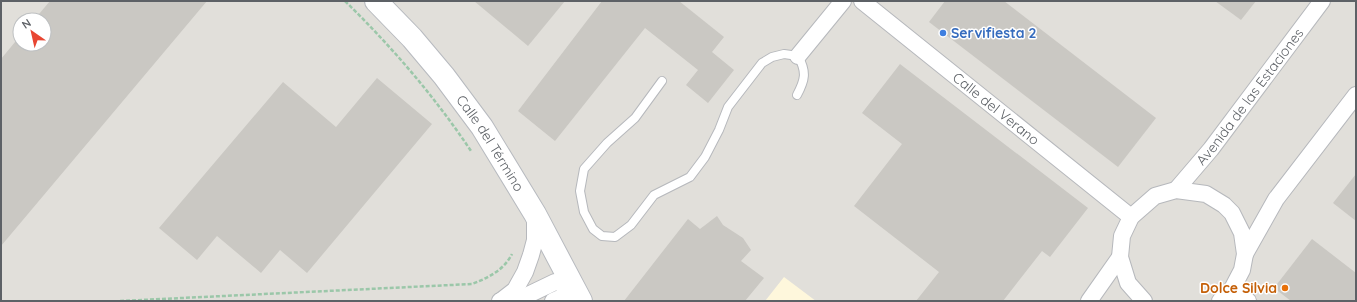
<svg xmlns="http://www.w3.org/2000/svg" width="1357" height="302" viewBox="0 0 1357 302" font-family="Quicksand,sans-serif">
	<style>
		.commercial { fill: #fef7dc }
		.industrial { fill: #e1dfda; fill-rule: evenodd }
		.building { fill: #cac8c3 }
		.lines { fill: none; stroke-linecap: round; stroke-linejoin: round }
		.lane-casing { stroke: #b6b8bc; stroke-width: 10 }
		.street-casing { stroke: #b6b8bc; stroke-width: 18 }
		.secondary-casing { stroke: #b7babf; stroke-width: 24 }
		.path { stroke: #9bc7a9; stroke-width: 2.5; stroke-dasharray: 4 2; stroke-linecap: butt }
		.lane { stroke: #fff; stroke-width: 8 }
		.street { stroke: #fff; stroke-width: 16 }
		.secondary { stroke: #fff; stroke-width: 22 }
		.shop-dot { fill: #3f7fe0; stroke: #fff; stroke-width: 1.5 }
		.food-dot { fill: #e8710a; stroke: #fff; stroke-width: 1.5 }
		.labels { text-anchor: middle; stroke-width: 3; stroke-linejoin: round; paint-order: stroke }
		.shop-label { font-size: 14px; font-weight: bold; fill: #366cbe; stroke: #fff; text-anchor: start }
		.street-label { font-size: 14px; fill: #5d6166; stroke: #fff }
		.food-label { font-size: 14px; font-weight: bold; fill: #c56008; stroke: #fff; text-anchor: end }
	</style>
	<rect width="100%" height="100%" fill="#efede5"/>
	<path class="commercial" d="M 784,276 L 816,301 L 765,301 Z"/>
	<path class="industrial" d="M 1,1 L 1356,1 L 1356,301 L 816,301 L 784,277 L 765,301 L 1,301 ZM 20,20 L 44,20 L 44,44 L 20,44 Z"/>
	<g class="building">
		<path d="M 50,1 L 207,1 L 1,246 L 1,59 L 20,36 L 20,44 L 44,44 L 44,20 L 34,20 Z"/>
		<path d="M 474,1 L 565,1 L 528,46 Z"/>
		<path d="M 602,1 L 679,1 L 724,37 L 712,52 L 734,70 L 708,103 L 686,85 L 698,70 L 645,28 L 555,141 L 518,111 Z"/>
		<path d="M 945,1 L 1004,1 L 1156,118 L 1118,167 L 929,22 Z"/>
		<path d="M 1215,1 L 1256,1 L 1241,20 Z"/>
		<path d="M 900,64 L 1088,208 L 1050,257 L 1042,251 L 1003,301 L 916,301 L 939,272 L 854,206 L 902,144 L 862,113 Z"/>
		<path d="M 377,78 L 432,124 L 307,273 L 280,250 L 261,273 L 217,236 L 197,260 L 159,228 L 283,82 L 336,127 Z"/>
		<path d="M 1356,174 L 1356,221 L 1333,203 Z"/>
		<path d="M 717,216 L 723,225 L 743,238 L 751,250 L 741,261 L 764,278 L 745,301 L 624,301 L 688,219 L 700,229 Z"/>
		<path d="M 1312,239 L 1356,273 L 1356,301 L 1291,301 L 1274,288 Z"/>
	</g>
	<g class="lines">
		<g class="lane-casing">
			<path id="lane" d="M 662,81 L 635,118 L 607,143 L 584,169 L 580,191 L 584,212 L 593,229 L 602,236 L 615,237 L 631,225 L 654,195 L 690,177 L 705,157 L 719,130 L 728,107 L 762,63 L 772,57 L 784,54 L 798,56 C 807,72 805,80 797,95"/>
		</g>
		<g class="street-casing">
			<g id="street">
				<path id="s1" d="M 862,1 L 1131,217"/>
				<path d="M 798,56 L 843,1"/>
				<path id="s2" d="M 1176,190 L 1211,149 L 1322,1"/>
				<path d="M 1245,254 L 1276,199 L 1356,95"/>
				<path d="M 1232,289 L 1248,301"/>
				<path d="M 502,300 L 515,290 L 525,272 L 531,255 L 535,240 L 535,216"/>
				<path d="M 500,301 L 528,295 L 555,282 L 571,283 L 562,297 L 553,301"/>
				<path d="M 1089,301 L 1120,257"/>
				<path d="M 1144,301 L 1128,283 L 1120,257 L 1122,236 L 1131,217 L 1155,196 L 1176,190 L 1206,194 L 1224,205 L 1232,213 L 1242,233 L 1245,254 L 1242,270 L 1232,289 L 1220,301"/>
			</g>
		</g>
		<g class="secondary-casing">
			<g id="secondary">
				<path id="s3" d="M 376,1 L 412,38 L 444,76 L 482,127 L 535,214 L 581,301"/>
			</g>
		</g>
		<g class="path">
			<path d="M 345,1 C 392,47 435,97 471,151"/>
			<path d="M 120,301 L 472,284 C 488,278 504,270 512,254"/>
		</g>
		<use href="#lane" class="lane"/>
		<use href="#street" class="street"/>
		<use href="#secondary" class="secondary"/>
	</g>
	<circle class="shop-dot" cx="943" cy="33" r="4"/>
	<circle class="food-dot" cx="1285" cy="288" r="4"/>
	<g class="labels">
		<g class="shop-label">
			<text x="951" y="38">Servifiesta 2</text>
		</g>
		<g class="street-label">
			<text dy="5" stroke="none"><textPath href="#s2" startOffset="119">Avenida de las Estaciones</textPath></text>
			<text dy="5" stroke="none"><textPath href="#s1" startOffset="172">Calle del Verano</textPath></text>
			<text dy="5" stroke="none"><textPath href="#s3" startOffset="183">Calle del Término</textPath></text>
		</g>
		<g class="food-label">
			<text x="1277" y="293">Dolce Silvia</text>
		</g>
	</g>
	<rect width="1357" height="302" fill="none" stroke="#5d6166" stroke-width="4"/>
	<g transform="translate(32 32) rotate(326)"><circle r="19" fill="#ffffff" stroke="#bec0c2"/>
	<path d="M0-3L7 15L0 10L-7 15Z" fill="#e84632"/>
	<text y="-6" font-size="11" font-weight="bold" text-anchor="middle" fill="#5d6166">N</text>
	</g>
</svg>
